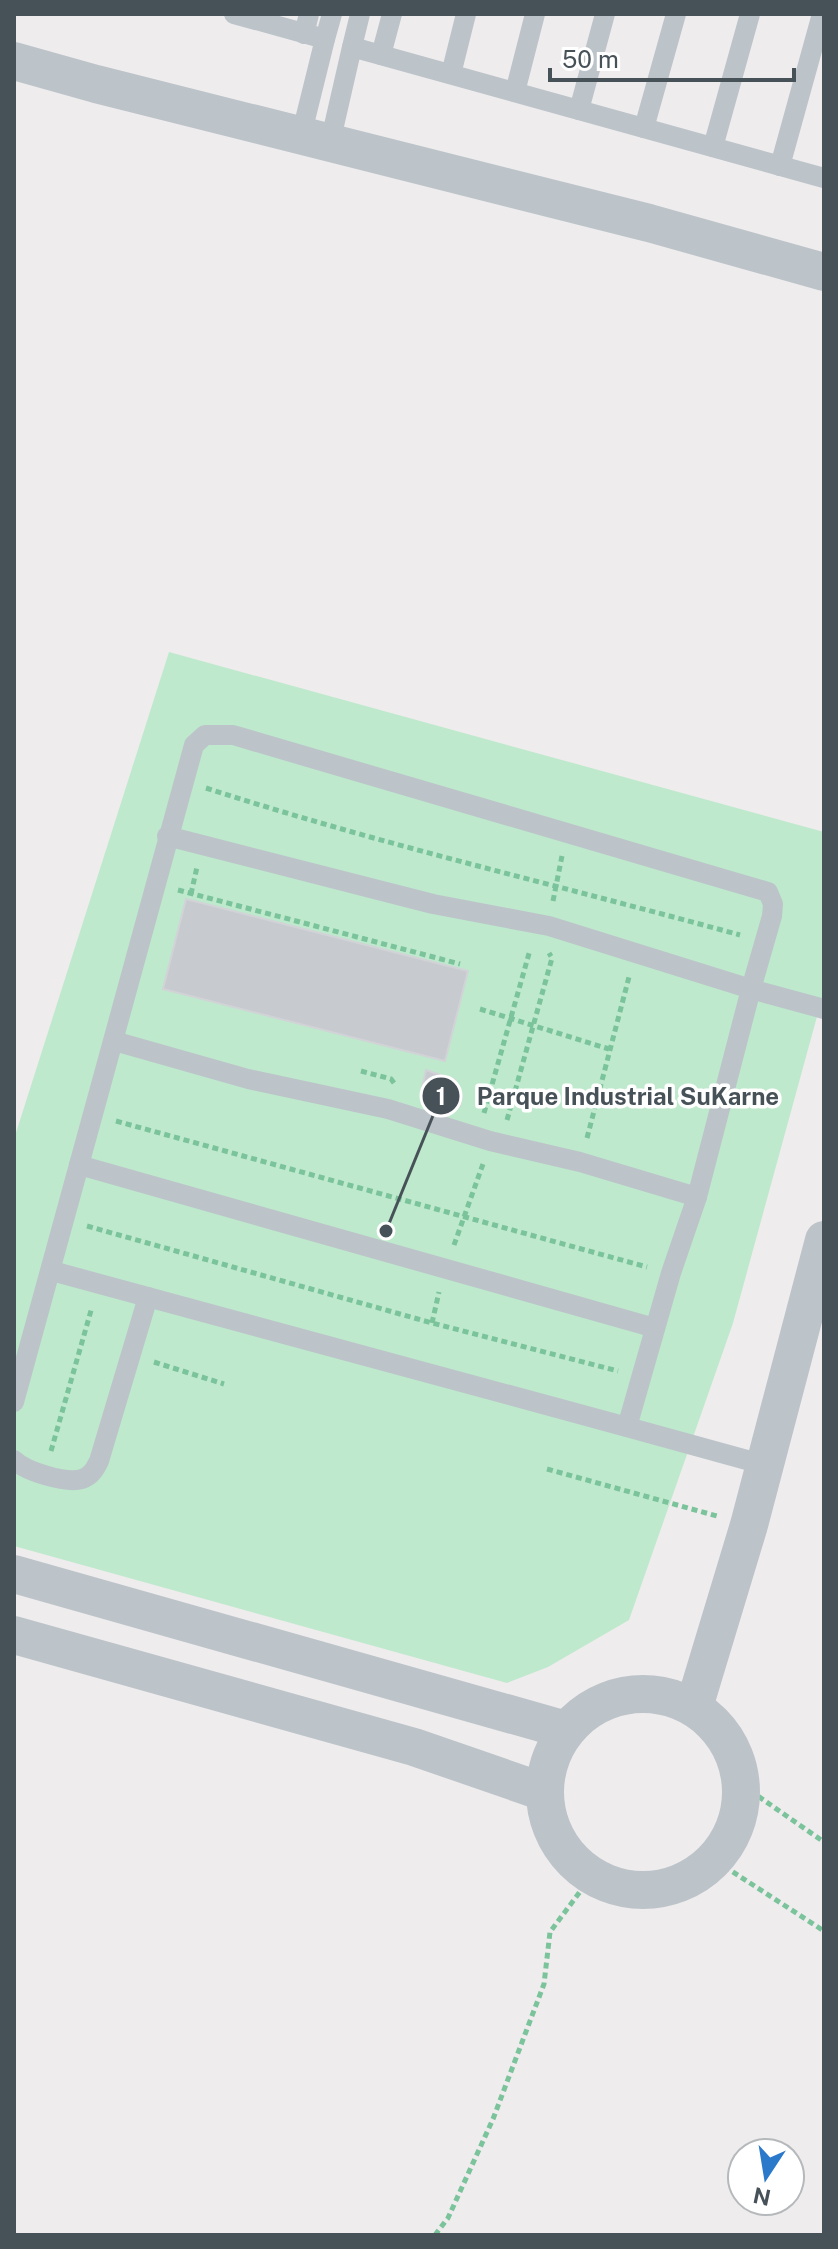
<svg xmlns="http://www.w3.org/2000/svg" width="838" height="2249" font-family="'Public Sans',sans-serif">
<rect width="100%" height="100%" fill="#efeced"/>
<polygon fill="#bee9cc" points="169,652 824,832 824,991 733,1323 629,1620 548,1667 507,1683 14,1546 14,1139"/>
<g fill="#c7cacf" stroke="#d1d3d7" stroke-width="2">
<polygon points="186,899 468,971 445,1061 163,989"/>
<polygon points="426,1070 455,1080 451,1093 462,1096 460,1106 421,1092"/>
</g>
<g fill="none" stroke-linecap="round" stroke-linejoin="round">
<g stroke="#7ac39b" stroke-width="5" stroke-dasharray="6 4" stroke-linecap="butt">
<path d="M206 788C382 845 562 886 740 935"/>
<polyline points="178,890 460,964"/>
<polyline points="191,894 197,867"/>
<polyline points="553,901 562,856"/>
<polyline points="480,1009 609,1049"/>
<polyline points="361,1071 391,1079 394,1083"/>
<polyline points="484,1113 530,950"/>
<polyline points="507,1120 552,958 549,953"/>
<polyline points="116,1121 647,1267"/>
<polyline points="587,1138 629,977"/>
<polyline points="87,1226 432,1323 618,1371"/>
<polyline points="454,1245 483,1164"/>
<polyline points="432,1323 439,1292"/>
<polyline points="154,1362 224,1384"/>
<polyline points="51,1451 92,1307"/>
<polyline points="547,1469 717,1516"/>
<polyline points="742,1785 824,1842"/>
<polyline points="716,1861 824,1931"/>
<polyline points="435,2235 448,2218 493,2119 544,1984 550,1932 591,1877"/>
</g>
<g stroke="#bcc4ca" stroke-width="20">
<polyline points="234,14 325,39 301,136"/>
<polyline points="304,34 309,14"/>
<polyline points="325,39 332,14"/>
<polyline points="352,47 360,14"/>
<polyline points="381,55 392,14"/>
<polyline points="451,74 466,14"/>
<polyline points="515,92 535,14"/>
<polyline points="579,110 605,14"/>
<polyline points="644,128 676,14"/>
<polyline points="330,143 352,47 824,178"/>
<polyline points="713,147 750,14"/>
<polyline points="780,166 822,14"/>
<polyline points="167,836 433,904 549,926 751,989 697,1197 671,1273 627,1427 765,1465"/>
<polyline points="114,1041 248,1079 388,1109 490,1141 580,1162 697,1197"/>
<polyline points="79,1165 194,745 205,735 233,735 768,892 773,904 772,916 751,989 824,1009"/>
<polyline points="52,1271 627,1427"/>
<polyline points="14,1402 79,1165 655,1328"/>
<path d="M14 1460C25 1471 66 1484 82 1479 91 1476 95 1469 99 1461L148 1297"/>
</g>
<g stroke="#bcc4ca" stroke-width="38">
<polyline points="14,61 96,84 649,223 824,272"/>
<polyline points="14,1574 566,1730"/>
<polyline points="14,1635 414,1747 544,1792"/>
<circle cx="643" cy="1792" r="98"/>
<polyline points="694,1707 749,1525 824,1240"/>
</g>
</g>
<path fill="none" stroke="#475158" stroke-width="3" d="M386 1231L441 1096"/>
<g fill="#475158" stroke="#fff" stroke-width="3">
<circle cx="386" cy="1231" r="8"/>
<circle cx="441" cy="1096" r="20"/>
</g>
<g font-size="24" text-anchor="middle" font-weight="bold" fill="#fff">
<text x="441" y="1105">1</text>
</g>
<g font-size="24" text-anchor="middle" font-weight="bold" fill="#475158" stroke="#fff" stroke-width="7" stroke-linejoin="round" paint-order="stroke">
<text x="628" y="1105">Parque Industrial SuKarne</text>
</g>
<rect width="838" height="2249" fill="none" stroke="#475158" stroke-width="32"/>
<g transform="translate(766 2177) rotate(192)"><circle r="38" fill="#ffffff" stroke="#b5b9bc" stroke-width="2"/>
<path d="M0-6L14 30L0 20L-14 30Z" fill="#2a79cb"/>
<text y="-12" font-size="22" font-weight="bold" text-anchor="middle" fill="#475158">N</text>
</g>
<path d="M550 68v12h244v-12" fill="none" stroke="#475158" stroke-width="4"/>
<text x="562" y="68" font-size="24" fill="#475158" stroke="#ffffff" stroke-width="6" paint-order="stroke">50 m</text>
</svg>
